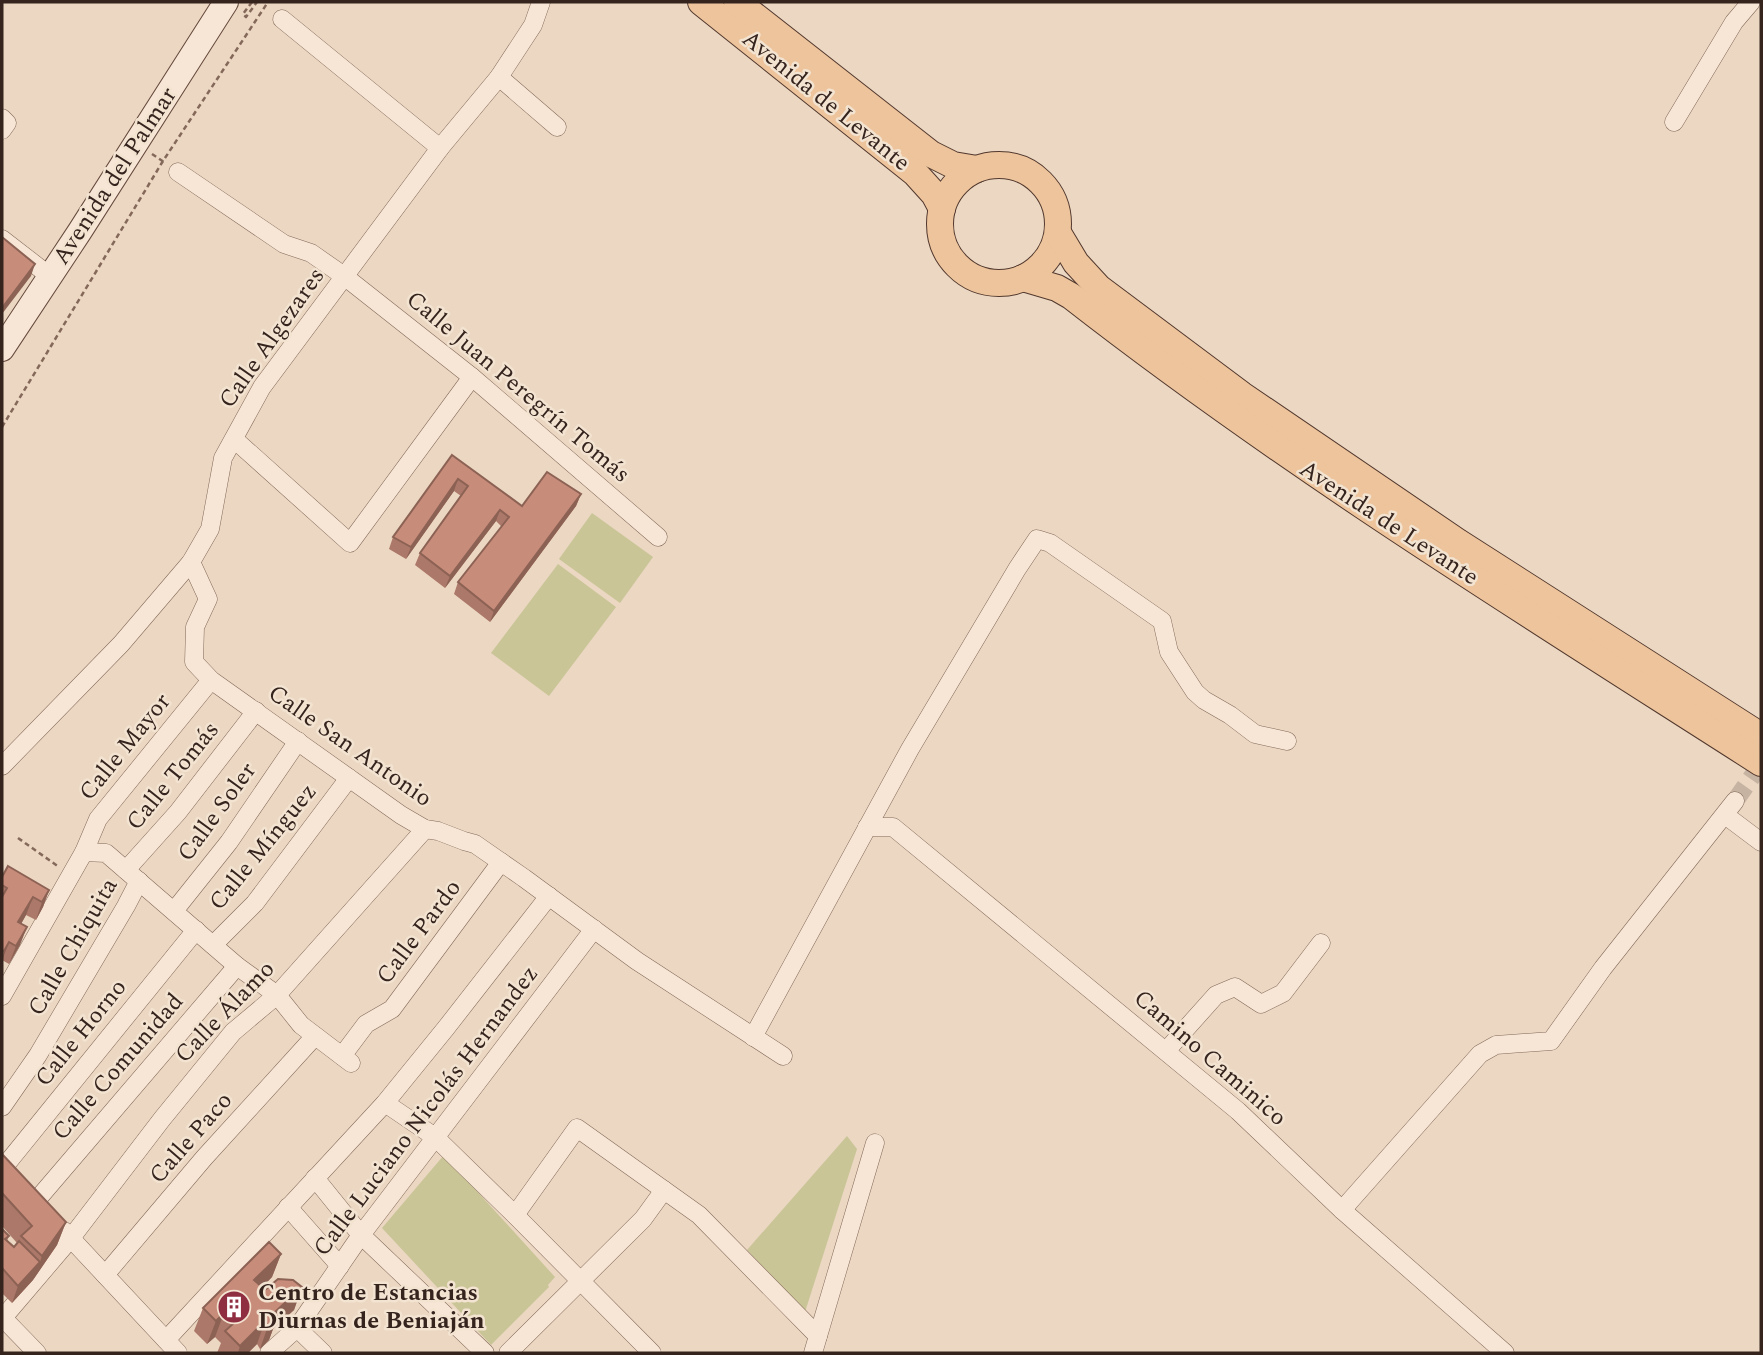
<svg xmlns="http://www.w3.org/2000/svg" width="1763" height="1355" font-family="Spectral,serif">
<rect width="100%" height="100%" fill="#ebd7c2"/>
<g fill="#c9c597">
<polygon points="592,513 653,557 620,603 559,559"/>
<polygon points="558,564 616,607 549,696 491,653"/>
<polygon points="847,1136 857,1149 805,1312 747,1250"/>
<polygon points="444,1155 555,1277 548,1285 549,1287 491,1345 382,1228"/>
</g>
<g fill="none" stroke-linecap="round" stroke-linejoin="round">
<polyline stroke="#c7b3a1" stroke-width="18" stroke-dasharray="18 9" stroke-linecap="butt" points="1735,801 1761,764"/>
<defs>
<g id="street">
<polyline points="282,19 440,148"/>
<polyline points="499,77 557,127"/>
<polyline points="2,118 7,123 2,130"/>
<polyline points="1674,122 1734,22 1751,2"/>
<polyline points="178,172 284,244 311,253 344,276 472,377 658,537"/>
<polyline points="2,239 51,277"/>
<polyline points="234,439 350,543 472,377"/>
<polyline points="191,562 208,599 195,627 194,662 211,680 401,815 425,829 438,831 464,841 475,844 524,878 637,961 783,1056"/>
<polyline points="2,766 121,644 191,562 210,529 223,458 262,387 440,148 499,77 533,25 541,2"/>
<polyline points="1725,815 1761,842"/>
<polyline points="867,827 893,827 1238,1111 1342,1210 1505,1353"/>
<polyline points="84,852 106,853 237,966 277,995 301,1025 351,1063"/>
<polyline points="126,870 178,812 256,711"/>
<polyline points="174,911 229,842 298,741"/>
<polyline points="213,945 255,903 349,778"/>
<polyline points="2,996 84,852 98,819 211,680"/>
<polyline points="753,1037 910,749 1017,569 1037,539 1050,543 1162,621 1169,652 1195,692 1204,700 1230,715 1255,734 1287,741"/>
<polyline points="1166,1051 1216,995 1235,987 1261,1004 1283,993 1321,943"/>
<polyline points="342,1056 366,1024 392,1009 501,862"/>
<polyline points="385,1103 435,1137 515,1215 652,1353"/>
<polyline points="2,1107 38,1055 126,906 139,881"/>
<polyline points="4,1167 196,930"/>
<polyline points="315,1178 361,1235 485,1353"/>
<polyline points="36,1201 237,966"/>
<polyline points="288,1207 340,1266"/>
<polyline points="1342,1210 1480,1054 1496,1045 1551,1041 1603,968 1735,801"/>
<polyline points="515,1215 577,1128 699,1215 818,1336"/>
<polyline points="64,1231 178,1353"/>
<polyline points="105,1275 204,1158 315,1036"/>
<polyline points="3,1318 37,1353"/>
<polyline points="2,1319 71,1238 162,1119 233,1032 277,995 425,829"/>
<polyline points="297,1328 323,1353"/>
<polyline points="166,1340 385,1103 446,1028 549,896"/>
<polyline points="269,1353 297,1328 361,1235 594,929"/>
<polyline points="508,1353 643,1219 664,1190"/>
<polyline points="813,1353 875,1143"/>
</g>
<polyline id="secondary" points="2,349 80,231 226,2"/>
<g id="primary">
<polyline points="701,2 915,173 934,194 942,209"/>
<polyline points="737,2 931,154 953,165 977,169"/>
<circle cx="999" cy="224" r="59"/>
<polyline points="1058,233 1076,263 1099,288 1242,395 1458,542 1761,736"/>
<path d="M1023 278 1057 288 1071 296C1290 467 1527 613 1761 763"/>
</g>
</defs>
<use href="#street" stroke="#84695a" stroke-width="19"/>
<use href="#secondary" stroke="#664a3d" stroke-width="26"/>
<use href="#primary" stroke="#52382e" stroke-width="28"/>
<g stroke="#84695a" stroke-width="2.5" stroke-dasharray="5 3.5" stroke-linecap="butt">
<polyline points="252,2 243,14 246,17 257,2"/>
<polyline points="152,154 164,162"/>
<polyline points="2,427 163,161 268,2"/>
<polyline points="18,838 59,867"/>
</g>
<use href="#street" stroke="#f7e6d5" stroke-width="18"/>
<use href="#secondary" stroke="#f7e6d5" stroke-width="24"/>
<use href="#primary" stroke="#edc49b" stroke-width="26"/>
</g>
<g fill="#ac7869">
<polygon points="452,455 522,506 581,494 576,506 490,622 454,594 458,582 502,527 496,521 445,588 415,565 420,553 461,496 454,491 406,559 389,549 393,537"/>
<polygon points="2,877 49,890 43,907 36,920 26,915 21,924 20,945 9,964 2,960 2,961"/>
<polygon points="2,1154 66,1222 57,1245 33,1280 12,1303 2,1293 2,1229 9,1236 7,1241 14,1247 17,1243 2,1226"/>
<polygon points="281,1254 272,1277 262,1287 265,1290 302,1287 294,1310 273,1329 269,1340 260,1349 257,1344 248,1353 217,1353 221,1343 215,1337 207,1344 194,1331 203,1308"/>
</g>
<g fill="#8c6255">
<polygon points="35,264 31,276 2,314 2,308"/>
<polygon points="458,479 454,491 406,559 411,547"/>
<polygon points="581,494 576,506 490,622 494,611"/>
<polygon points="500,510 496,521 445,588 450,576"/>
<polygon points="49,890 43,907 36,920 42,902"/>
<polygon points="33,897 26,915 12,940 18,922"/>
<polygon points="27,927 20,945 9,964 16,946"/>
<polygon points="9,942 2,961 4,951"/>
<polygon points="66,1222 57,1245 33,1280 12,1303 18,1286 40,1262 42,1256"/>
<polygon points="281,1254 272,1277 246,1304 254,1280"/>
<polygon points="302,1287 294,1310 273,1329 269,1340 260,1349 268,1326 275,1312"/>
<polygon points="224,1313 215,1337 207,1344 216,1321"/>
<polygon points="265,1321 257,1344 248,1353 238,1353 240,1346"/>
</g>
<g fill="#c88c7a" stroke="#8c6255" stroke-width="2">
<polygon points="2,237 35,264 2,308"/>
<polygon points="452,455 522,506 547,472 581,494 494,611 458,582 509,517 500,510 450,576 420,553 468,486 458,479 411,547 393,537"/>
<polygon points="8,866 49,890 42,902 33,897 18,922 27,927 16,946 9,942 4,951 2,950 2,897 7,888 2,885 2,877"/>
<polygon points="2,1154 66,1222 42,1256 21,1236 32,1226 2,1193"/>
<polygon points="2,1229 9,1236 5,1239 14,1247 19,1241 40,1262 18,1286 2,1268"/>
<polygon points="269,1242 281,1254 254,1280 265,1290 278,1279 293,1280 302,1287 275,1312 277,1317 268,1326 265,1321 240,1346 225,1331 234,1323 224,1313 216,1321 203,1308"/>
</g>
<defs>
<symbol id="building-disc" viewBox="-11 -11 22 22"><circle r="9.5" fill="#902e41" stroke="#f3e3d1"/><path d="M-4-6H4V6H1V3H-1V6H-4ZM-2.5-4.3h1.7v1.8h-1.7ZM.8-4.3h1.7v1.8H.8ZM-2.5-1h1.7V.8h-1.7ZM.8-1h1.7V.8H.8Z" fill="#fff"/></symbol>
</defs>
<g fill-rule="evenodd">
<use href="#building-disc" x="215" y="1288" width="38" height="38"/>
</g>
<g text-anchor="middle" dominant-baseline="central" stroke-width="5" stroke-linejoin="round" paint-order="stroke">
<g font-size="24" fill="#35241e" stroke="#f3e3d1">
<text transform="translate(826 101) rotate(39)">Avenida de Levante</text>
<text transform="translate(115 176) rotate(-57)">Avenida del Palmar</text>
<text transform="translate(272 338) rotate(-55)">Calle Algezares</text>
<text transform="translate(518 387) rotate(40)">Calle Juan Peregrín Tomás</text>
<text transform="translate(1389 523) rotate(33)">Avenida de Levante</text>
<text transform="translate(350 746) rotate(35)">Calle San Antonio</text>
<text transform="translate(125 747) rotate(-51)">Calle Mayor</text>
<text transform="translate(173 776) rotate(-51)">Calle Tomás</text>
<text transform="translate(217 812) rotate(-54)">Calle Soler</text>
<text transform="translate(263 847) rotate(-51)">Calle Mínguez</text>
<text transform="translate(419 932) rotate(-53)">Calle Pardo</text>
<text transform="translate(73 947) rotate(-60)">Calle Chiquita</text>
<text transform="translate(225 1012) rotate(-46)">Calle Álamo</text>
<text transform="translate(81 1033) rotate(-51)">Calle Horno</text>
<text transform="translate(1210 1058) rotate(41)">Camino Caminico</text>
<text transform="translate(118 1067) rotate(-49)">Calle Comunidad</text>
<text transform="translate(426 1111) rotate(-53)">Calle Luciano Nicolás Hernandez</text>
<text transform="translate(191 1138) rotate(-49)">Calle Paco</text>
</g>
<g font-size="24" font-weight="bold" fill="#35241e" stroke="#f3e3d1" text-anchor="start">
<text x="258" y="1293">Centro de Estancias<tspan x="258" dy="28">Diurnas de Beniaján</tspan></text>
</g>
</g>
<rect width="1763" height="1355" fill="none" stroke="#35241e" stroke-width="7"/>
</svg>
